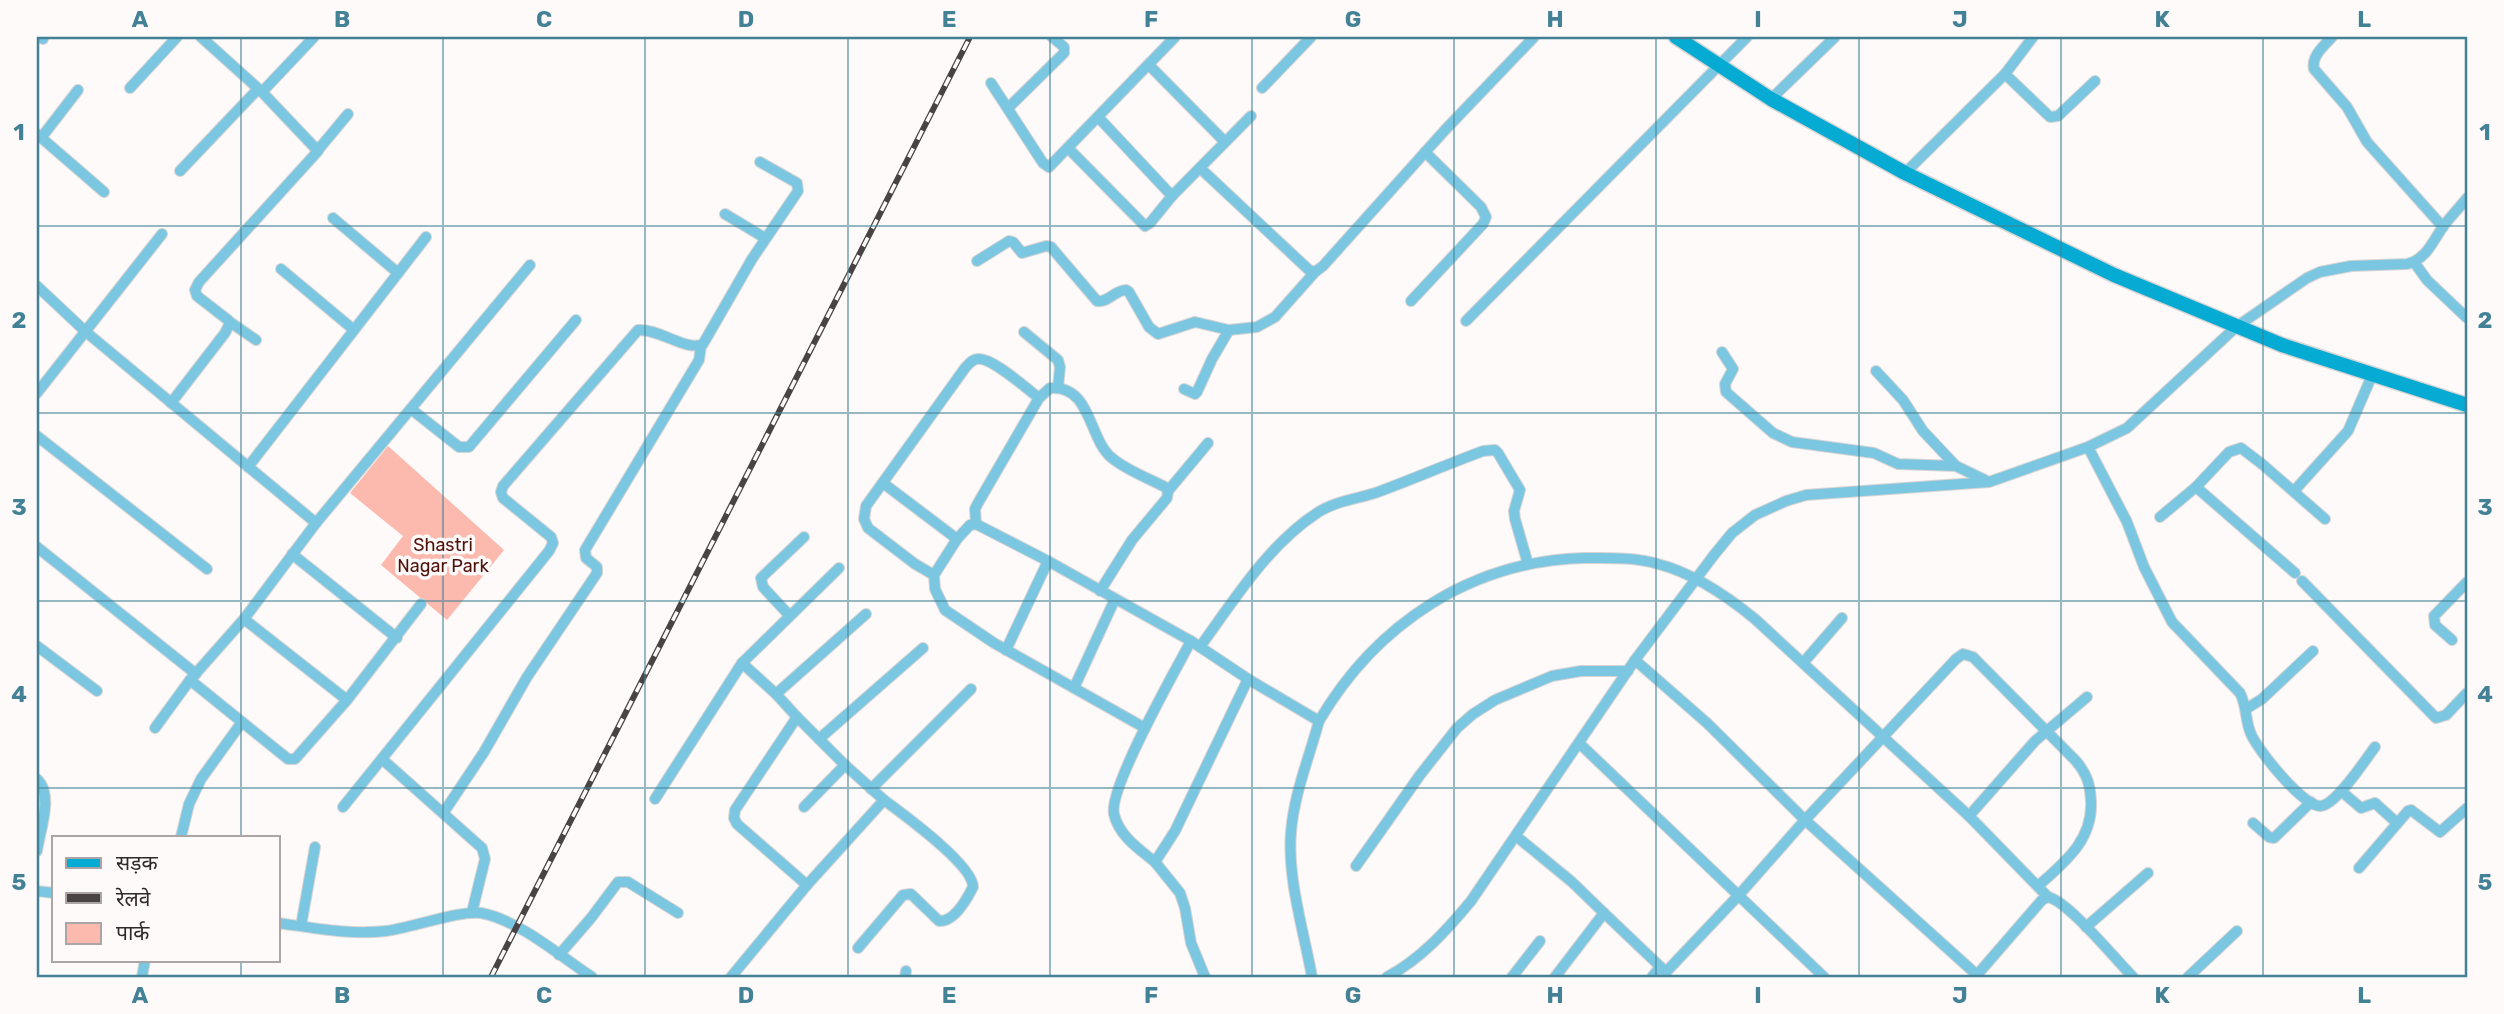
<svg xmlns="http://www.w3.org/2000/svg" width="2504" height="1014" font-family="Rubik,'Noto Sans Devanagari',sans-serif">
<rect width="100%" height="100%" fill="#fdfaf9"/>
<polygon fill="#fcb9ad" points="388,446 504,550 447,620 381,565 403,536 350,493"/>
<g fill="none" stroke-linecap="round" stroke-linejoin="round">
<defs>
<g id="street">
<polyline points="41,37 43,39"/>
<path d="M2332 37C2324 46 2311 56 2314 69L2347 107 2367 142 2443 227"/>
<polyline points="1149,65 1225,142"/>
<polyline points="2005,74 2050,117 2058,116 2095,81"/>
<polyline points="991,83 1043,163 1049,167 1175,37"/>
<polyline points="130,88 177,37"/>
<polyline points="1262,88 1311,37"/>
<polyline points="262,92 314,37"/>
<polyline points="1771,99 1835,37"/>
<polyline points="1008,108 1064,53 1064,47 1052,37"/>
<polyline points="1099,118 1172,196"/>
<polyline points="37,134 104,192"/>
<polyline points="41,138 78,90"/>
<polyline points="1069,149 1145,226 1150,223 1172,196 1251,116"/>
<polyline points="318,150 348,114"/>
<polyline points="1200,168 1309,270 1315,272 1323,266 1445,130 1534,37"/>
<polyline points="180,171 258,89"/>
<polyline points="1905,173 2005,74 2033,37"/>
<polyline points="725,214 765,238"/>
<polyline points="333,218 398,273"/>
<path d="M977 261 1009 241 1013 242 1022 253 1046 246 1051 247 1097 301C1108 303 1115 290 1126 290L1129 292 1149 327 1158 334 1195 322 1229 330 1257 327 1275 317 1315 272"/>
<polyline points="2414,262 2427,280 2467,318"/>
<polyline points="281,269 354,330"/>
<polyline points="37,286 86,332 316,523"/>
<polyline points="1411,301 1483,224 1486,217 1481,207 1425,152"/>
<polyline points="1466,321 1747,37"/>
<polyline points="230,322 256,340"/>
<polyline points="1024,332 1058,360 1060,367 1058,388"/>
<polyline points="1722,352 1733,369 1725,384 1726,392 1773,433 1792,442 1874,453 1898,464 1956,466"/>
<polyline points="1876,371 1903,400 1923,431 1956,466 1985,480"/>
<polyline points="1184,389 1195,394 1197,392 1212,359 1229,330"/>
<polyline points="37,393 162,234"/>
<polyline points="171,403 225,333 230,323 228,320 197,296 195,290 199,282 318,151 262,92 201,37"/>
<polyline points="411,409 459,447 469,447 576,320"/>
<polyline points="37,436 207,569"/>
<path d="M2088 447 2127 522 2144 567 2172 622 2240 693C2247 706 2245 721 2251 734 2257 749 2304 808 2321 806 2337 804 2365 760 2375 747"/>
<polyline points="248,467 426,237"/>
<polyline points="883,483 957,539"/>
<polyline points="2196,487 2295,573"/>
<polyline points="1168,491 1208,443"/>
<polyline points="2294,491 2348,431 2373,373"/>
<polyline points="2160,517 2196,487 2229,452 2241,448 2262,464 2325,519"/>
<path d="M976 524 975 509 978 503 1039 398 1050 388C1092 385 1088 439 1112 458 1126 470 1148 478 1165 487L1168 491 1167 498 1132 540 1100 591"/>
<polyline points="37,547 196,674"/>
<polyline points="292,554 397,638"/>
<path d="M934 575 915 564 868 528 864 519 866 506 965 368C969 364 972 359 978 359 992 357 1027 389 1039 398"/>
<polyline points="2302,581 2436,718 2446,715 2467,693"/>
<polyline points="789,615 763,587 761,578 804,537"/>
<polyline points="244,619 347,700"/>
<polyline points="2452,640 2435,625 2434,616 2467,582"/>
<path d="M1191 641C1176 669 1108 789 1114 814 1119 836 1139 849 1155 862L1175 831 1248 679"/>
<polyline points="37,646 97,691"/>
<path d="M1200 647C1234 600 1268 545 1317 513 1335 501 1357 499 1378 492 1413 479 1448 464 1483 451L1495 450 1498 453 1520 490 1514 511 1515 519 1528 564"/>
<polyline points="1006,650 1048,561"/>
<path d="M1635 660 1707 723 1805 820 1956 659 1963 654 1973 657 2076 761C2087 774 2090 784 2091 801 2093 840 2065 862 2038 886"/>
<polyline points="742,663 839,568"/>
<polyline points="1803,663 1842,618"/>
<polyline points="190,680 288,759 295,759 347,700 421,604"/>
<polyline points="1074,688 1115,599"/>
<polyline points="776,694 866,614"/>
<polyline points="2246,709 2262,699 2313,651"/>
<path d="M1319 721C1376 624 1471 561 1584 558 1608 558 1635 557 1658 564 1693 573 1727 596 1755 619L1969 816 2048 897"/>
<polyline points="155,728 190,680 244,619 316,523 530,265"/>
<path d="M1145 728 994 643 945 610 935 589 934 575 957 539 970 525 976 524 1048 561 1191 641 1248 679 1319 721C1309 758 1294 794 1291 832 1287 878 1304 932 1312 977"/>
<polyline points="819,739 923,648"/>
<polyline points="1579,743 1824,977"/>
<polyline points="382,759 482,848 485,859 472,912"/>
<path d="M37 779C54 795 40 830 37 851"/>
<polyline points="871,789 971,689"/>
<polyline points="2341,791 2361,808 2375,803 2397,823"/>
<polyline points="655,799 742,663 776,694 797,717"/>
<path d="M343 807 549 551 553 543 551 537 503 498 501 492 503 486 638 330C658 328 687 352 703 344L752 259 798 191 797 183 760 162"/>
<polyline points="804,807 845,765"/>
<polyline points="444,812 484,752 527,677 597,573 597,567 586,558 585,550 699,360 701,346"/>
<polyline points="1969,816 2035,741 2087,697"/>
<polyline points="2253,823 2269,837 2274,838 2311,802"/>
<polyline points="1516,836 1572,882 1604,913 1555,977"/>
<polyline points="181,837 189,804 201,779 242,722"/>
<polyline points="1155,862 1180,893 1185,908 1191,943 1205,977"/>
<polyline points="1356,866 1420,775 1457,728 1473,714 1495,700 1552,676 1581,671 1628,671"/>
<polyline points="2359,868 2408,811 2411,810 2440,832 2467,808"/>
<polyline points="807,885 737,824 734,818 735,810 797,717 845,765 884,800"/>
<polyline points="37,891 54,893"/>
<path d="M1604 913 1666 972 1738 896 1805 820 1977 975 2042 900 2048 897C2068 901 2116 960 2133 977"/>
<path d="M278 923C314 928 350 935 386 931 410 928 461 910 481 913 519 920 560 956 592 977"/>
<polyline points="301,926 315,847"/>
<polyline points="2086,927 2148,873"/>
<polyline points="559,955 591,918 618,882 628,882 678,913"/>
<polyline points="142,977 145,960"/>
<path d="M731 977 807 885 884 800C903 814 973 865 973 887 967 899 954 922 939 921L911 894 903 895 858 948"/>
<polyline points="905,977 906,971"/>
<path d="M1387 977C1421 959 1447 930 1471 901L1635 660 1714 555 1732 533 1755 515 1786 501 1806 495 1989 482 2088 447 2127 428 2236 327 2307 278 2320 272 2351 266 2407 264C2427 260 2434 238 2445 224 2452 215 2460 207 2467 198"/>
<polyline points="1512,977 1540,941"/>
<polyline points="1652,977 1660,967"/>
<polyline points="2188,977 2237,931"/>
</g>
<polyline id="secondary" points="1676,37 1771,99 1905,173 2114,275 2282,345 2467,405"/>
</defs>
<use href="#street" stroke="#d8d4d3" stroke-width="12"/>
<use href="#secondary" stroke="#d8d4d3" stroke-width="17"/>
<use href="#street" stroke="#7bc7e1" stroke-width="10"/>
<use href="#secondary" stroke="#05abd3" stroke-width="14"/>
<defs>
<polyline id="rail" points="491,977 970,37"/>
</defs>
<use href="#rail" stroke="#494443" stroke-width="6"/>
<use href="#rail" stroke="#fdfaf9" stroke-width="3.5" stroke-dasharray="10" stroke-linecap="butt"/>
</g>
<path fill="none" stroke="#428196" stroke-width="2" stroke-opacity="0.55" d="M241 37V837M443 37V977M645 37V977M848 37V977M1050 37V977M1252 37V977M1454 37V977M1656 37V977M1859 37V977M2061 37V977M2263 37V977M37 226H2467M37 413H2467M37 601H2467M37 788H2467M241 960V977"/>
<g text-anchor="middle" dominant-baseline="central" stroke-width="7" stroke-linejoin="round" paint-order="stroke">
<g font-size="18" fill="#4f1009" stroke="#fdfaf9">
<text x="443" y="545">Shastri<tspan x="443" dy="21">Nagar Park</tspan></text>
</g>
</g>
<rect width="2504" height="1014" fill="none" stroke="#fdfaf9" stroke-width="77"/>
<rect x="52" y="836" width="228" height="126" fill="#fdfaf9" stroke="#aba6a5" stroke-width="2"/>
<rect x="66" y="858" width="35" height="10" fill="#05abd3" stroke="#aba6a5" stroke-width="2"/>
<text x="116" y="870" font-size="21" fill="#2f2928">सड़क</text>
<rect x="66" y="893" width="35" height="10" fill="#494443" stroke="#aba6a5" stroke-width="2"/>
<text x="116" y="906" font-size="21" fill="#2f2928">रेलवे</text>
<rect x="66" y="923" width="35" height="21" fill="#fcb9ad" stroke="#aba6a5" stroke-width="2"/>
<text x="116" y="940" font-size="21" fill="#2f2928">पार्क</text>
<rect x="38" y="38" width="2428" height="938" fill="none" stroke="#428196" stroke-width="2.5"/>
<g font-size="23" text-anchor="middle" font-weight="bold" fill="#428196">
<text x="140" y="27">A</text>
<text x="342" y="27">B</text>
<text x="544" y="27">C</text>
<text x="746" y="27">D</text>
<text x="949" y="27">E</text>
<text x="1151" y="27">F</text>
<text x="1353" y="27">G</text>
<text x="1555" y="27">H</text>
<text x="1758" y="27">I</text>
<text x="1960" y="27">J</text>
<text x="2162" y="27">K</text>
<text x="2364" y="27">L</text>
<text x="19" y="140">1</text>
<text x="2485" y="140">1</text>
<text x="19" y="328">2</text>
<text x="2485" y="328">2</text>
<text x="19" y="515">3</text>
<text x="2485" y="515">3</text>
<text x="19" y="702">4</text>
<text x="2485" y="702">4</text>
<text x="19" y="890">5</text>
<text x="2485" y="890">5</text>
<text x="140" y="1003">A</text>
<text x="342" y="1003">B</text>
<text x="544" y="1003">C</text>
<text x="746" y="1003">D</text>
<text x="949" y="1003">E</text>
<text x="1151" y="1003">F</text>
<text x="1353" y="1003">G</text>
<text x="1555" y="1003">H</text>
<text x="1758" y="1003">I</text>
<text x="1960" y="1003">J</text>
<text x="2162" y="1003">K</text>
<text x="2364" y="1003">L</text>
</g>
</svg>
